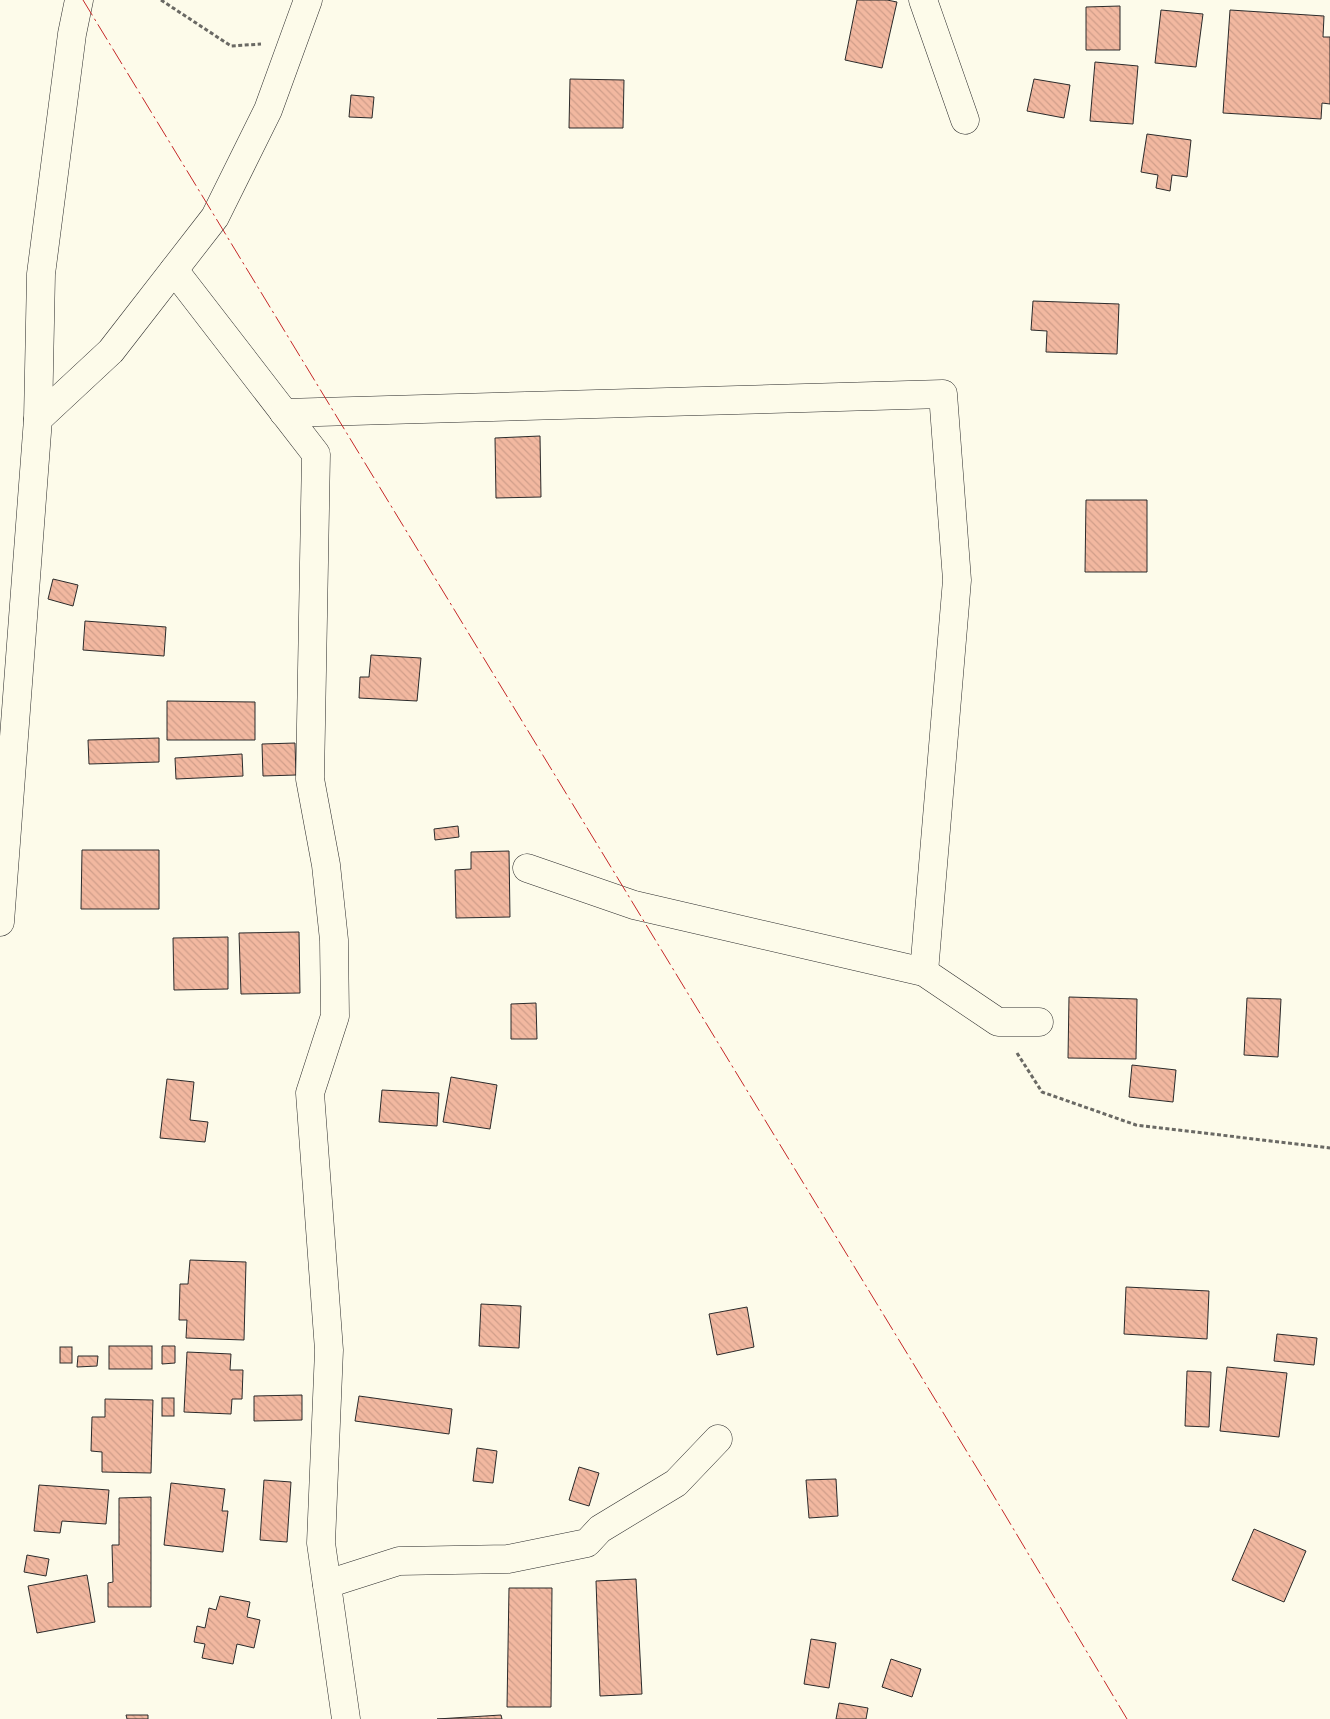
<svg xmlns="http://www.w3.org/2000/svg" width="1330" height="1719" font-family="'PT Serif',serif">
<defs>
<pattern id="building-back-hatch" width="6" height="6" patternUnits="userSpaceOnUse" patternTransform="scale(1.25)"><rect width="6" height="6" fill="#f2b8a0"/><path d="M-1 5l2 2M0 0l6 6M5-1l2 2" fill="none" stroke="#d09e8a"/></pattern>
</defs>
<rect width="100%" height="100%" fill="#fdfbea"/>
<g fill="url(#building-back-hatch)" stroke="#2b2b2b">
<polygon points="857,0 887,0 897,2 882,68 845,60"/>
<polygon points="1120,6 1120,50 1086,50 1086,7"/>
<polygon points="1161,10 1203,14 1196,67 1155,63"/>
<polygon points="1230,10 1324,16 1323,37 1330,37 1330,104 1322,103 1321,119 1223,113"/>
<polygon points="1095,62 1138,66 1133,124 1090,121"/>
<polygon points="570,79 624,80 623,128 569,128"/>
<polygon points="1034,79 1070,85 1064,118 1027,111"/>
<polygon points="351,95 374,97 372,118 349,117"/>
<polygon points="1147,134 1191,140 1187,177 1172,175 1170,191 1156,188 1158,175 1141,172"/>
<polygon points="1033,301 1119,304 1117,354 1046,352 1047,331 1031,330"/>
<polygon points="540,436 541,497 496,498 495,438"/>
<polygon points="1086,500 1147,500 1147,572 1085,572"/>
<polygon points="53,579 78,585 73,606 48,599"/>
<polygon points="85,621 166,627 164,656 83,650"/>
<polygon points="371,655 421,658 417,701 359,698 360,677 369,677"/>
<polygon points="167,701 255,702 255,740 167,740"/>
<polygon points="159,738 159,762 89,764 88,740"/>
<polygon points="295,743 296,775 263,776 262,744"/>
<polygon points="242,754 243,776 176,779 175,758"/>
<polygon points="458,826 459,837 435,840 434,829"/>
<polygon points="82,850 159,850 159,909 81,909"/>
<polygon points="509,851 510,917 456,918 455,870 471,869 471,852"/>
<polygon points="299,932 300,993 241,994 239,933"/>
<polygon points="228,937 228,989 174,990 173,938"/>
<polygon points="1069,997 1137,999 1136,1059 1068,1058"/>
<polygon points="1247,998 1281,999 1278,1057 1244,1055"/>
<polygon points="536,1003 537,1039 511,1039 511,1004"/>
<polygon points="1132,1065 1176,1070 1173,1102 1129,1097"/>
<polygon points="451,1077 497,1085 490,1129 443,1122"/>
<polygon points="167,1079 194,1082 190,1120 208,1122 205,1142 160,1138"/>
<polygon points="382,1090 439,1093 437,1126 379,1122"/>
<polygon points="190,1260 246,1262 244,1340 186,1338 187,1320 179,1320 180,1284 188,1284"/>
<polygon points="1126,1287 1209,1291 1207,1339 1124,1334"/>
<polygon points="481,1304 521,1306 519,1348 479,1346"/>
<polygon points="747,1307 754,1347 717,1355 709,1314"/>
<polygon points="1277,1334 1317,1338 1314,1365 1274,1361"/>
<rect x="109" y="1346" width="43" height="23"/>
<polygon points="162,1346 175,1346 175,1363 162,1364"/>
<rect x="60" y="1347" width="12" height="16"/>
<polygon points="187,1352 231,1354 230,1370 243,1370 242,1399 232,1399 231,1414 184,1412"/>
<polygon points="78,1356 98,1356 97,1366 77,1367"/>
<polygon points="1227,1367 1287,1373 1279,1437 1220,1431"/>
<polygon points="1187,1371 1211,1372 1209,1427 1185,1426"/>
<polygon points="302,1395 302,1420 254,1421 254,1396"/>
<polygon points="359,1396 452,1409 449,1434 355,1421"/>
<rect x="162" y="1398" width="12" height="18"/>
<polygon points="105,1399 153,1400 151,1473 102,1472 102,1452 91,1451 92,1417 105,1417"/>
<polygon points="477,1448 497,1451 493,1483 473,1481"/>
<polygon points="579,1467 599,1473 589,1506 569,1500"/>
<polygon points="836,1479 838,1516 809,1518 806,1480"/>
<polygon points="264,1480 291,1482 287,1542 260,1540"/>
<polygon points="171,1483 225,1489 222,1511 228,1511 223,1552 164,1545"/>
<polygon points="39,1485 109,1490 106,1524 62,1521 60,1533 34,1531"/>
<polygon points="151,1497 151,1607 108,1607 108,1583 113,1582 112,1545 119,1545 119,1498"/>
<polygon points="1254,1529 1306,1551 1284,1602 1232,1580"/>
<polygon points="27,1555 49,1559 46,1576 24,1572"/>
<polygon points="87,1575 95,1622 37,1633 28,1586"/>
<polygon points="636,1579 642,1694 600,1696 596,1581"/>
<polygon points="509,1588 552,1588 551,1707 507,1707"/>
<polygon points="220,1596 250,1602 247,1617 260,1620 254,1648 237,1644 233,1664 202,1658 205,1644 194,1642 197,1626 205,1628 209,1608 216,1610"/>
<polygon points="811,1639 836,1643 829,1688 804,1684"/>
<polygon points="891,1659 921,1669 912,1697 882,1687"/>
<polygon points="839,1703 868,1708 866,1719 836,1719"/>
<polygon points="126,1715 148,1715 148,1719 127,1719"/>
<polygon points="501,1715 502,1719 437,1719"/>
</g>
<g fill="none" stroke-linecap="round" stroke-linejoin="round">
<defs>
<g id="minor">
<polyline points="923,0 965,120"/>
<polyline points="174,270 316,454 310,779 326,865 334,940 335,1016 310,1093 329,1350 321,1543 346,1719"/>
<polyline points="284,413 943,394 957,580 924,972"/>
<polyline points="38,419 41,274 72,34 79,0"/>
<polyline points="527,868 634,905 924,972 998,1022 1039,1022"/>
<polyline points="0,922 38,419 111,351 215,217 268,110 308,0"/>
<polyline points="327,1584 399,1561 508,1559 587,1543 600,1529 676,1483 718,1439"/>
</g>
</defs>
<use href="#minor" stroke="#2b2b2b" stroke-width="29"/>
<g stroke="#6a6964" stroke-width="3" stroke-dasharray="4 2.5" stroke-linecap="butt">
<polyline points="161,0 231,46 261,44"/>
<polyline points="1017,1053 1042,1092 1136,1125 1330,1148"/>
</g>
<use href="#minor" stroke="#fdfbea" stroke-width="28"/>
<polyline stroke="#c62828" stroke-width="1" stroke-dasharray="18 4 2.5 4" stroke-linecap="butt" points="83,0 986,1483 1127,1719"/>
</g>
</svg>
